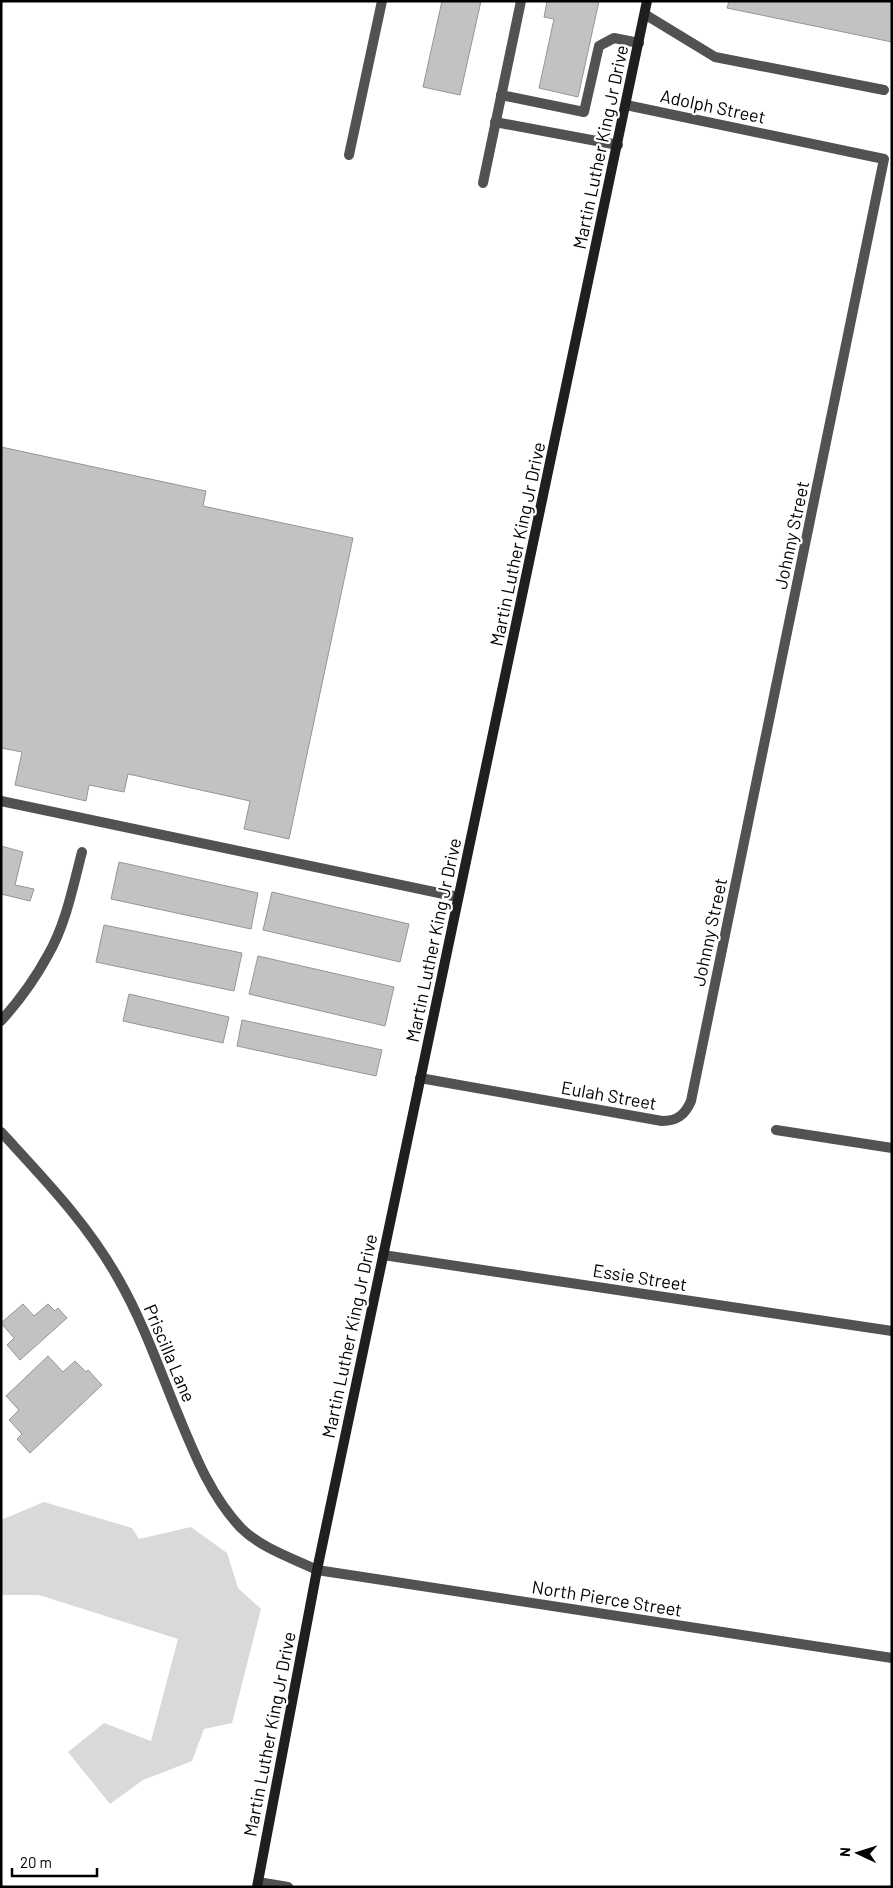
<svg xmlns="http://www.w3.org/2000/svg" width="893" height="1888" font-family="Barlow,sans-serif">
<rect width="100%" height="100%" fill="#fff"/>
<polygon fill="#d9d9d9" points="44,1502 132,1528 139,1539 191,1527 227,1553 238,1588 261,1609 232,1723 204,1729 192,1761 143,1780 110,1804 68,1752 104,1723 151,1741 178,1639 39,1595 1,1595 1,1520"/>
<g fill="#c2c2c2" stroke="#969696">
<polygon points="442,1 481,1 460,95 423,87"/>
<polygon points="547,1 599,1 578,97 539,88 554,19 544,17"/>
<polygon points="729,1 892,1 892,42 727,8"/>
<polygon points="1,447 206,491 203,506 353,538 289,839 244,829 250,801 128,774 124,792 89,785 86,801 15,785 22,752 1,748"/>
<polygon points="1,846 23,852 15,885 34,889 30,901 1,894"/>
<polygon points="119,862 258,893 251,929 111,899"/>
<polygon points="272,892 409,924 400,962 263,930"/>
<polygon points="104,925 242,953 234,991 96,962"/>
<polygon points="258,956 394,987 385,1026 249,994"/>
<polygon points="129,994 229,1017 223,1043 123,1021"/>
<polygon points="242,1020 382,1050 376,1076 237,1046"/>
<polygon points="23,1304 34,1316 48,1304 55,1311 58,1308 67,1318 20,1360 7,1345 14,1338 1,1323"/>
<polygon points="48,1356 63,1372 75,1361 86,1372 88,1370 102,1385 30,1453 17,1439 22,1434 9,1420 19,1410 6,1396"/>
</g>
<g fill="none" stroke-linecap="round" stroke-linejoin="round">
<g stroke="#525252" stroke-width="10">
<polyline points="646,15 715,57 884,90"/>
<polyline points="501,95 584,112 599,46 614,38 639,43"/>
<polyline points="495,122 618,145"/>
<polyline points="349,155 382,1"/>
<polyline points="483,183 521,1"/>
<polyline points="1,801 458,897"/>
</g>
<g stroke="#525252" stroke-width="10">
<path d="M1 1021C19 1001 35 979 48 955 66 924 73 886 82 852"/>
<path d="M420 1078 662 1121C677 1121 685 1115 691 1101L884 159 626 105"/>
<polyline points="776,1130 892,1148"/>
<path d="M1 1132C44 1179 88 1224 119 1280 143 1322 159 1368 177 1412 194 1453 210 1495 241 1528 261 1548 292 1558 317 1570L892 1658"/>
<polyline points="383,1255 892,1331"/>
<polyline points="258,1882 288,1887"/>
</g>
<polyline stroke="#1f1f1f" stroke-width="10" points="257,1887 317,1570 647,1"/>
</g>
<g text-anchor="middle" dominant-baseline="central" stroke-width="4.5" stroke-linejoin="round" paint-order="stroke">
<g font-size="18" fill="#000" stroke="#fff">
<text transform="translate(713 106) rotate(12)">Adolph Street</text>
<text transform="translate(600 147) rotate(-78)">Martin Luther King Jr Drive</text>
<text transform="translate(791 535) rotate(-78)">Johnny Street</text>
<text transform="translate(517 544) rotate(-78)">Martin Luther King Jr Drive</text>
<text transform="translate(709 932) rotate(-78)">Johnny Street</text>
<text transform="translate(433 940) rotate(-78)">Martin Luther King Jr Drive</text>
<text transform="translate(609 1095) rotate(10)">Eulah Street</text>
<text transform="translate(640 1277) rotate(9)">Essie Street</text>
<text transform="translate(349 1336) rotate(-78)">Martin Luther King Jr Drive</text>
<text transform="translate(170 1353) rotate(67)">Priscilla Lane</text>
<text transform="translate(607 1598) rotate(9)">North Pierce Street</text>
<text transform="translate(269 1734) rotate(-79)">Martin Luther King Jr Drive</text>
</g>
</g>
<rect width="893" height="1888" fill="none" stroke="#000000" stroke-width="5"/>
<g transform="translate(858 1853) rotate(274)" stroke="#ffffff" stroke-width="4" paint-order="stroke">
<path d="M0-4L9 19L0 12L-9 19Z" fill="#000000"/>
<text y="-8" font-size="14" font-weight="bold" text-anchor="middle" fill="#000000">N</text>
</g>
<path d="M12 1868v8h85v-8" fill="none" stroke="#000000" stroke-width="2.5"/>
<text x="20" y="1868" font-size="15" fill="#000000" stroke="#ffffff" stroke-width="4" paint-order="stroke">20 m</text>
</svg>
